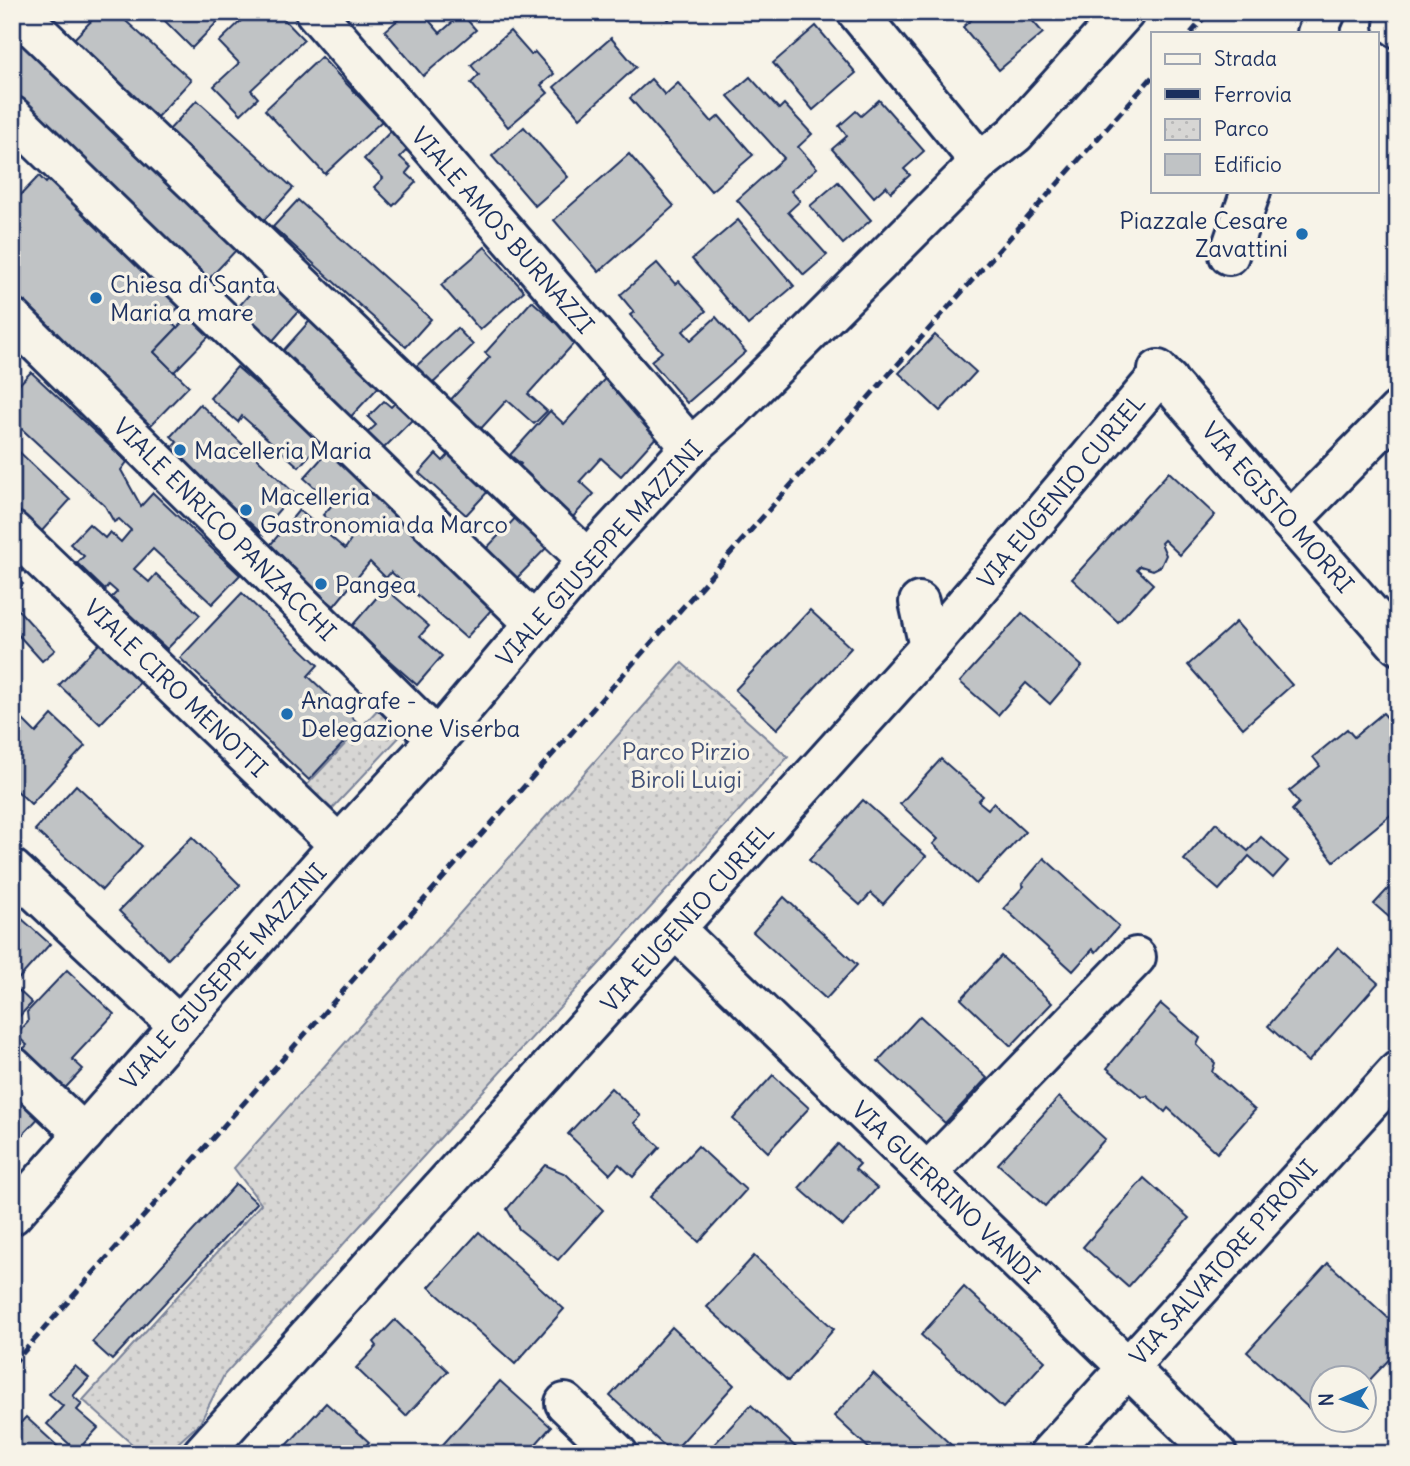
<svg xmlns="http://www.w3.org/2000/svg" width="1410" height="1466" font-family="Delius,sans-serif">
<defs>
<pattern id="park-dots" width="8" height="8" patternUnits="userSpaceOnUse" patternTransform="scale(1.75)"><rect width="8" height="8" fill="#d7d6d4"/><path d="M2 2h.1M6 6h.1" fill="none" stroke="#b8b8b8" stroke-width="1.8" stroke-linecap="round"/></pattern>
</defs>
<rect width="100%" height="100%" fill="#f7f3e8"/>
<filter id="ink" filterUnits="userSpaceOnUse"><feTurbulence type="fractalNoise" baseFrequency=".0143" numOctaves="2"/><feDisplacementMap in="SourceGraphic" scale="14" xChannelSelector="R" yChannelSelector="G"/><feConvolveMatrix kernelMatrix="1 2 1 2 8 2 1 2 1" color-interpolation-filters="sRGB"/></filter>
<g filter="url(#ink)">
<g fill="url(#park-dots)" stroke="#798299" stroke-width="2">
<polygon points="682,663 788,757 224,1375 200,1423 166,1454 143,1454 83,1400 261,1204 234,1168"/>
<polygon points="381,706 406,730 329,812 304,788"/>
</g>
<g fill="#c0c3c5" stroke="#1b2f5e" stroke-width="2">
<polygon points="88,12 116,12 191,80 157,117 72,41 94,18"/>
<polygon points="170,12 227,12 192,48 163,19"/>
<polygon points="250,12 277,12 304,40 251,90 258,98 241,114 214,86 239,63 219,42"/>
<polygon points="407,12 434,12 427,18 440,33 462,14 476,30 423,76 385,31"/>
<polygon points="661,12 677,12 668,20"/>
<polygon points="980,12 1025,12 1043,33 999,70 963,27"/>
<polygon points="12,22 19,28 12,36 239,247 206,282 12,99"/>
<polygon points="816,26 856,73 813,110 773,63"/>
<polygon points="510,31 531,55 535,52 554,74 541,85 548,93 508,127 471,83 479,75 471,65"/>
<polygon points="611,38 636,67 580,118 554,87"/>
<polygon points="321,57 382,121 325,174 265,110"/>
<polygon points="750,77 779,109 784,104 812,134 798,147 817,168 791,191 800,201 788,212 827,255 804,275 737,200 784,158 728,96"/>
<polygon points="651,79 665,95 678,83 712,122 719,116 753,155 711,191 630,98"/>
<polygon points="197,100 293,188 264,220 168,131"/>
<polygon points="879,100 924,151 904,169 910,175 891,192 886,186 874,197 832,149 847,136 839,126 856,111 861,116"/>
<polygon points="524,127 568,177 535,206 492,156"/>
<polygon points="392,130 410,147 400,157 411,167 406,173 416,182 393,206 374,187 383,178 364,159"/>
<polygon points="629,154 674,206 599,272 554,220"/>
<polygon points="39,176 46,183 50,178 181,305 167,319 177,328 154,352 189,386 150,426 12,291 12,204"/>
<polygon points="838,182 871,220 843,244 810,206"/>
<polygon points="298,200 431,319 406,347 273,227"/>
<polygon points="738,220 794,286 748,325 692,259"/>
<polygon points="485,247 524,291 480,330 441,285"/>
<polygon points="657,263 675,284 679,281 706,311 683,331 691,340 716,317 746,352 687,403 651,361 662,352 630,315 634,312 620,295"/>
<polygon points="266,275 302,307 270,344 234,312"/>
<polygon points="532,301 576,341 528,394 547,411 534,424 507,400 476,434 445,406 490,357 485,353"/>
<polygon points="198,306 219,326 174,372 154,352"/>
<polygon points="314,316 385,380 344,424 274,361"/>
<polygon points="457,328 473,345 427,389 411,371"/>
<polygon points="935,335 976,372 940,411 899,373"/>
<polygon points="237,367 264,391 271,384 327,435 299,467 242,416 238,422 210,398"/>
<polygon points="31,372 127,462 121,470 141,506 153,493 240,575 212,604 153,549 134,569 149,582 156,574 200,615 167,649 127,612 123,617 107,602 117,592 109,585 105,590 77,563 84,556 70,544 89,524 105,538 110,532 121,542 131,530 119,519 114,522 105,506 12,420 12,392"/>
<polygon points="611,372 668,424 621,476 601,458 580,481 594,494 571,519 516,470 521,464 510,455 550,411 564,424"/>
<polygon points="406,392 423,409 381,451 365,435 376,425 368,417 384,401 391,407"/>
<polygon points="200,404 294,493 260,532 170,450 177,442 171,436"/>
<polygon points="12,445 70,500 40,533 12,507"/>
<polygon points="331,448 501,599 466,638 391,572 386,578 370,562 334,606 266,550 299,510 345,549 351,540 323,515 333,504 304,478"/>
<polygon points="454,449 492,487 466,515 419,473 436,454 443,461"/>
<polygon points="1169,472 1215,515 1180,555 1164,540 1161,543 1166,555 1161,566 1153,570 1140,566 1137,569 1153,584 1118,622 1072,579"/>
<polygon points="523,510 554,540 512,583 481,554"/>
<polygon points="12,552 27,566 16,578 23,584 12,595"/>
<polygon points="385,588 429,626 420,636 442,656 417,685 351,627"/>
<polygon points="242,593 318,665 308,676 360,725 309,780 180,658"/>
<polygon points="12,603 55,650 42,661 12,628"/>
<polygon points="810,610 851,648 777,729 735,690"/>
<polygon points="1022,613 1082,666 1050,704 1026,683 998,715 960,682"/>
<polygon points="1236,622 1292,685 1243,728 1188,665"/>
<polygon points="106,637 146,676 100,724 59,685"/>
<polygon points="15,712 36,733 52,715 85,746 31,804 12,786 12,715"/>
<polygon points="1383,713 1398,730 1398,809 1334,861 1292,810 1299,803 1289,791 1320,766 1313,757 1347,729 1354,737"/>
<polygon points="941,759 983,796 978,801 988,809 993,803 1025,832 976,884 933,844 938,839 900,804"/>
<polygon points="76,785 142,846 102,890 35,830"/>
<polygon points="863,800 926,856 883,904 871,893 860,905 809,860"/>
<polygon points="1216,823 1248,851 1261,837 1288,861 1273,878 1249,856 1219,890 1184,860"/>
<polygon points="192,837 240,885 168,959 119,911"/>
<polygon points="1044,858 1119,926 1096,952 1093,949 1073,971 1004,908 1024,886 1022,884"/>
<polygon points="1398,878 1398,925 1374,904"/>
<polygon points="784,897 857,965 826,999 753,932"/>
<polygon points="12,910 50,944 13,985 32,1003 12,1024"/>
<polygon points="1338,947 1378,983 1308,1062 1268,1026"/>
<polygon points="1001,956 1052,1003 1011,1046 961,999"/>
<polygon points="67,970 114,1014 72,1059 83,1069 54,1100 12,1061 27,1045 16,1035 28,1022 27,1012"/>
<polygon points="1161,1004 1200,1038 1197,1045 1215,1063 1212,1072 1255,1110 1217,1153 1168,1108 1165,1112 1147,1096 1142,1097 1107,1068"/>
<polygon points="920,1016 987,1078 945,1123 878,1061"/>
<polygon points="773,1075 809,1108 768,1152 733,1119"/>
<polygon points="12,1080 45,1111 12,1146"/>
<polygon points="611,1088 641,1116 634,1123 660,1147 633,1177 619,1164 610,1174 568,1134"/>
<polygon points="1059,1097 1105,1139 1045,1206 998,1164"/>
<polygon points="838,1144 860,1164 855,1169 877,1188 843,1226 799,1188"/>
<polygon points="698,1146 746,1190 699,1242 650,1197"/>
<polygon points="545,1165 566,1174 603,1210 558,1260 519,1229 507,1209"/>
<polygon points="1398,1168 1398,1185 1389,1177"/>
<polygon points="1144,1178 1189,1218 1128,1287 1083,1247"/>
<polygon points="236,1184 257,1203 112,1360 92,1342"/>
<polygon points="479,1232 564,1309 515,1364 429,1287"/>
<polygon points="754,1256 834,1329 788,1381 707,1307"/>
<polygon points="1328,1263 1398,1327 1398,1350 1364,1386 1364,1378 1322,1378 1322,1420 1247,1352"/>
<polygon points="964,1287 1045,1361 1003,1408 921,1335"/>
<polygon points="395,1320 448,1371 406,1416 356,1368 377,1346 374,1342"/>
<polygon points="672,1327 734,1385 672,1453 610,1396"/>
<polygon points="75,1366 89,1378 73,1396 82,1404 77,1410 98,1428 77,1451 47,1424 63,1406 49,1394"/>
<polygon points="873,1373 961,1454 875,1454 834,1416"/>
<polygon points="500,1381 551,1427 527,1454 440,1454 437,1451"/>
<polygon points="326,1403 369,1442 358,1454 279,1454"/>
<polygon points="751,1405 803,1454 705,1454"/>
<polygon points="26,1417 66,1454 12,1454 12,1432"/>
<polygon points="1398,1439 1398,1454 1385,1454"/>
</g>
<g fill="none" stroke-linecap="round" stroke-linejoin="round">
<defs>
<g id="minor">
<polyline points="17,12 588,560"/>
<polyline points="315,12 691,447"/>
<polyline points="857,12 980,162"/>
<polyline points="1398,21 1394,25 1398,28"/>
<polyline points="1317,33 1326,12"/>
<polyline points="12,116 534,623"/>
<polyline points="1229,255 1251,191"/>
<polyline points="12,318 437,739"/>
<polyline points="1158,370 1398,645"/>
<polyline points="1290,521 1398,411"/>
<polyline points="12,531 339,845"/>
<polyline points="919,602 929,647"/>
<polyline points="12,869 179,1026"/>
<polyline points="676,930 1217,1454"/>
<polyline points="12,1066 84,1134"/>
<polyline points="927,1173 1136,957"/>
<polyline points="12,1215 339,845 437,739 603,542 691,447 730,412 980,162 1015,134 1125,12"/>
<polyline points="565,1403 618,1454"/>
<polyline points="202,1454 929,647 1151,385 1168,380"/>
<polyline points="1049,1454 1398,1071"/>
</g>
</defs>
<use href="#minor" stroke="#1b2f5e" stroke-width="44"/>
<use href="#minor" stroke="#f7f3e8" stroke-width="38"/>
<g stroke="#1b2f5e" stroke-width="5" stroke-dasharray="10 5" stroke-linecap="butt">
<polyline points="1191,33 1209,12"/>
<polyline points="12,1365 1153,76"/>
</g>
</g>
</g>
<g fill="#1f6fb2" stroke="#f7f3e8" stroke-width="2.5">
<circle cx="1302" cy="234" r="7"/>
<circle cx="96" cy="298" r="7"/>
<circle cx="180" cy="450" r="7"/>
<circle cx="246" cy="510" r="7"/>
<circle cx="321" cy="584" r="7"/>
<circle cx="287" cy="714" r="7"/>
</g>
<g text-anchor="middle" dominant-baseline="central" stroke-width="7" stroke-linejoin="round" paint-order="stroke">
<g font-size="24" fill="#1b2f5e" stroke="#f7f3e8" text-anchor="start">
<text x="1288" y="220" text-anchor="end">Piazzale Cesare<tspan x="1288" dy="28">Zavattini</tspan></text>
<text x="110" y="284">Chiesa di Santa<tspan x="110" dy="28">Maria a mare</tspan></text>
<text x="194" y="450">Macelleria Maria</text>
<text x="260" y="496">Macelleria<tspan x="260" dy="28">Gastronomia da Marco</tspan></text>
<text x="335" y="584">Pangea</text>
<text x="301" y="700">Anagrafe -<tspan x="301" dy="28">Delegazione Viserba</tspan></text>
</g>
<g font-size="24" fill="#1b2f5e" stroke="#f7f3e8">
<text transform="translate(503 230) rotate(49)">VIALE AMOS BURNAZZI</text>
<text transform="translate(1061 491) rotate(-50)">VIA EUGENIO CURIEL</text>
<text transform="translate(1278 507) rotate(49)">VIA EGISTO MORRI</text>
<text transform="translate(225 529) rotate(45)">VIALE ENRICO PANZACCHI</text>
<text transform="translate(599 553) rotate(-48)">VIALE GIUSEPPE MAZZINI</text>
<text transform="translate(176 688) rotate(44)">VIALE CIRO MENOTTI</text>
<text transform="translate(687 917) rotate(-48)">VIA EUGENIO CURIEL</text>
<text transform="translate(223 976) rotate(-48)">VIALE GIUSEPPE MAZZINI</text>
<text transform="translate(946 1192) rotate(44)">VIA GUERRINO VANDI</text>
<text transform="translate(1223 1262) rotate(-48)">VIA SALVATORE PIRONI</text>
</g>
<g font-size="24" fill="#415076" stroke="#f7f3e8">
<text x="686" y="751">Parco Pirzio<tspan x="686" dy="28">Biroli Luigi</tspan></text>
</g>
</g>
<rect width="1410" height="1466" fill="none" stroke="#f7f3e8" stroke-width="42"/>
<rect x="21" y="21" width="1368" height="1424" fill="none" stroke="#1b2f5e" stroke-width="2.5" filter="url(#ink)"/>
<rect x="1151" y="32" width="228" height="161" fill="#f7f3e8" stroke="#9fa5b1" stroke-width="2"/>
<rect x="1165" y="54" width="35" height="10" fill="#f7f3e8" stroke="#9fa5b1" stroke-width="2"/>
<text x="1214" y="66" font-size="21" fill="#1b2f5e">Strada</text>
<rect x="1165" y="89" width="35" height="10" fill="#1b2f5e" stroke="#9fa5b1" stroke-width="2"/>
<text x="1214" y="102" font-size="21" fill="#1b2f5e">Ferrovia</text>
<rect x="1165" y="119" width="35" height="21" fill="url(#park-dots)" stroke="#9fa5b1" stroke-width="2"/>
<text x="1214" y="136" font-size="21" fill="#1b2f5e">Parco</text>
<rect x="1165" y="154" width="35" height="21" fill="#c0c3c5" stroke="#9fa5b1" stroke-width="2"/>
<text x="1214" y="172" font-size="21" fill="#1b2f5e">Edificio</text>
<g transform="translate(1343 1399) rotate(268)"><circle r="33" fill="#f7f3e8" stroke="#9fa5b1" stroke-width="2"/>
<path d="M0-5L12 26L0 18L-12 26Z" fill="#1f6fb2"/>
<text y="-10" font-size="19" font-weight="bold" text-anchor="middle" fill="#1b2f5e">N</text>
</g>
</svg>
